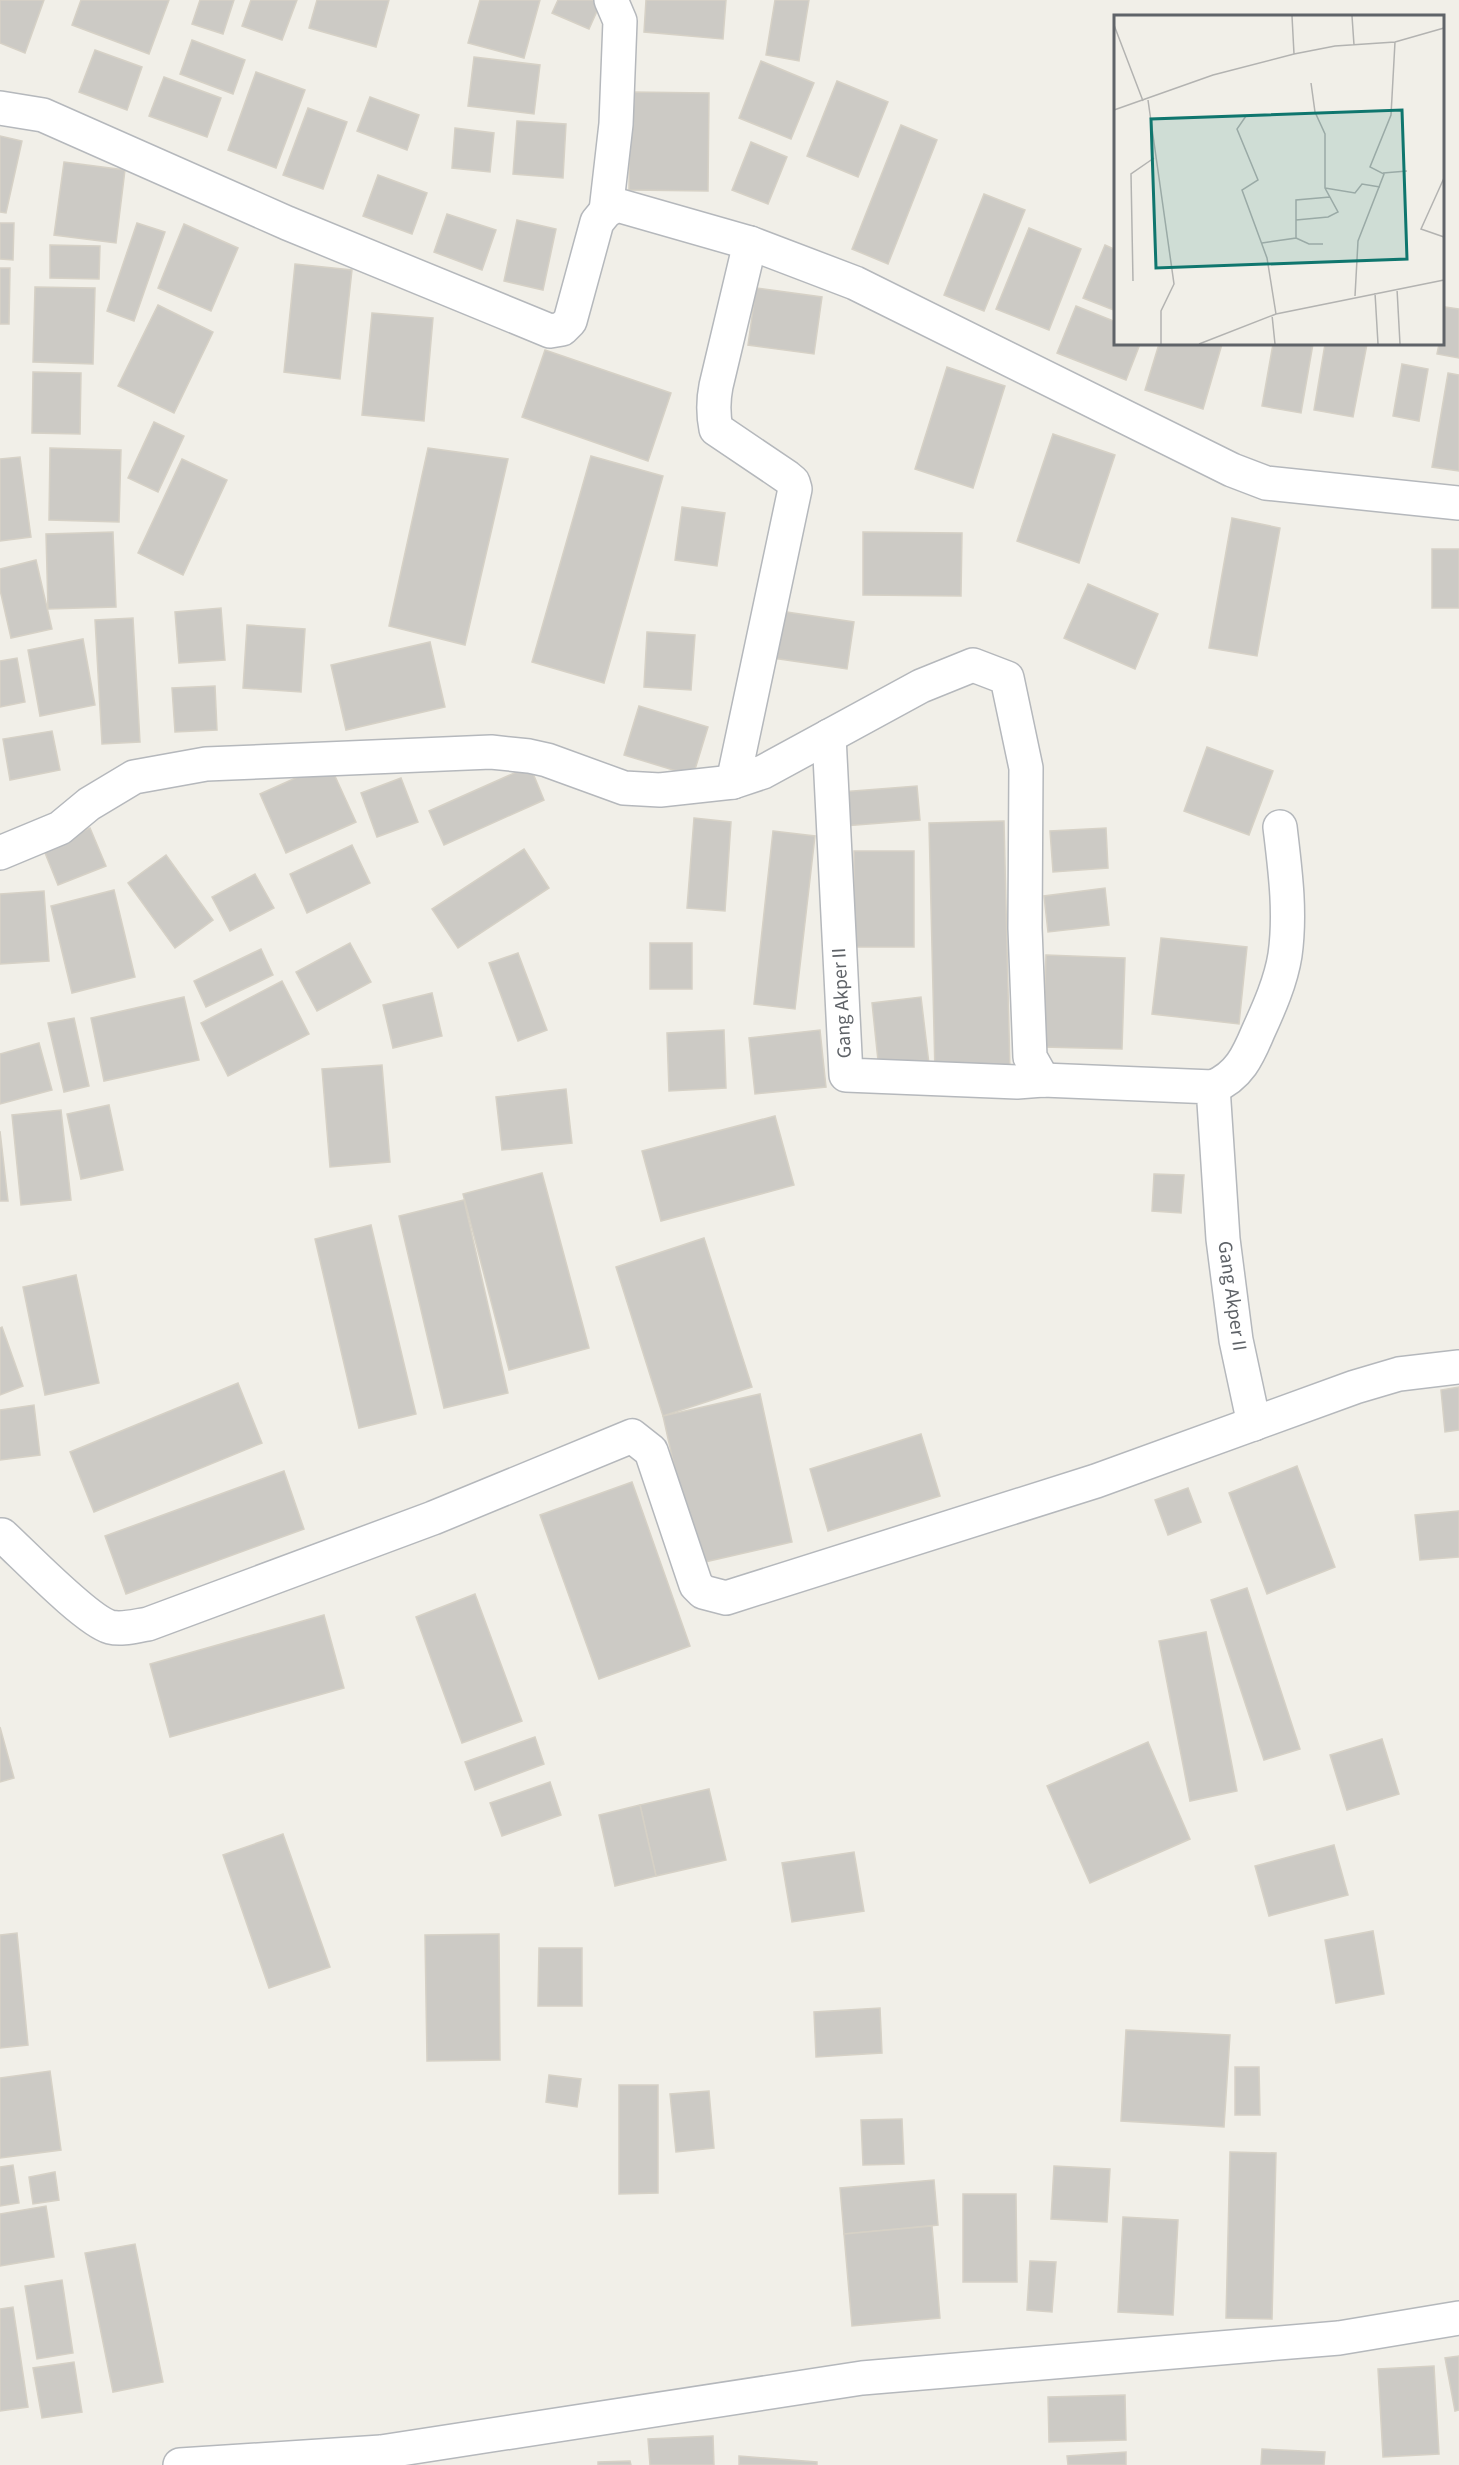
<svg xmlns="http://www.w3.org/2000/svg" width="1459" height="2465" font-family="'Source Sans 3',sans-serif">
<rect width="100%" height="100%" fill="#f1efe8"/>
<g fill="#cccac5" stroke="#d6d1c6" stroke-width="1.5">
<polygon points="0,0 44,0 25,53 0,43"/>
<polygon points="81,0 169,0 149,54 72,25"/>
<polygon points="200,0 234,0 223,34 192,24"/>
<polygon points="251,0 297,0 282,40 242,26"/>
<polygon points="317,0 389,0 376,47 309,28"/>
<polygon points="480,0 540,0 524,58 468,43"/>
<polygon points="558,0 602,0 589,29 552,13"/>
<polygon points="646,0 726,0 723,39 644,32"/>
<polygon points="775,0 809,0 799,61 766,55"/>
<polygon points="192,40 245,60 233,94 180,74"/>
<polygon points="95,50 142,67 127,110 79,92"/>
<polygon points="474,57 540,65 534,114 468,106"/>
<polygon points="761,61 814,83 791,139 739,118"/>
<polygon points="256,72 305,90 276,168 228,150"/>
<polygon points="164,77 221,98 207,137 149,116"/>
<polygon points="837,81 888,102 858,177 807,156"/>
<polygon points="630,92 709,93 708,191 629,190"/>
<polygon points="370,97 419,115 407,150 357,131"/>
<polygon points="308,108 347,122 323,189 283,175"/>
<polygon points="517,121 566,124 563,178 513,174"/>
<polygon points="901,125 937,140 888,264 852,249"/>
<polygon points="455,128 494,133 490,172 452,168"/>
<polygon points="0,136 22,141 6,213 0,212"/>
<polygon points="751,142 787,157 768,204 732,190"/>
<polygon points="64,162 125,170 116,243 54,235"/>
<polygon points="378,175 427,193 412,234 363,216"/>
<polygon points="984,194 1025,210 984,311 944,295"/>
<polygon points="447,214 496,230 482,270 434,252"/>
<polygon points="517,220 556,229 543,290 504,281"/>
<polygon points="0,223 14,223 13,260 0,259"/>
<polygon points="137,223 165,232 134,321 107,311"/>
<polygon points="184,224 238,248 211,311 158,288"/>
<polygon points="1029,228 1081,249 1049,330 996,309"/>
<polygon points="50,245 100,246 99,279 50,278"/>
<polygon points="1105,245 1116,250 1116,311 1083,298"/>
<polygon points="295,264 352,270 340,379 284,372"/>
<polygon points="0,268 10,268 9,324 0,324"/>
<polygon points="35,287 95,288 93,364 33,362"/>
<polygon points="756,288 822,297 814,354 748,345"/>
<polygon points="158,305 213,332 174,413 118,386"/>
<polygon points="1076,306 1116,322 1116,344 1140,344 1126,380 1057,353"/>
<polygon points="1445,307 1459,309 1459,358 1437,354 1439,344 1442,344"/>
<polygon points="372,313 433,318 424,421 362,415"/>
<polygon points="1159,344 1222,344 1203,409 1145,390"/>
<polygon points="1273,344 1313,344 1301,413 1262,406"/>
<polygon points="1325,344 1367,344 1353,417 1314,410"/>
<polygon points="545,350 671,393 648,461 522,417"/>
<polygon points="1402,364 1428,369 1419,421 1393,416"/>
<polygon points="947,367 1005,386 973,488 915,469"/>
<polygon points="33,372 81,373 80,434 32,433"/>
<polygon points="1448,373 1459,375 1459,471 1432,467"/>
<polygon points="154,422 184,436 158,492 128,478"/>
<polygon points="1053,434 1115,455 1079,563 1017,541"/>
<polygon points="50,448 121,450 119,522 49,520"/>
<polygon points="428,448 508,459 465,645 389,626"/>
<polygon points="591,456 663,476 604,683 532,662"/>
<polygon points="20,457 31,537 0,541 0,459"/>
<polygon points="182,459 227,480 183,575 138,553"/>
<polygon points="682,507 725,513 717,566 675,560"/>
<polygon points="1232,518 1280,528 1257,656 1209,648"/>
<polygon points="113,532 116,607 48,609 46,534"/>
<polygon points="863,532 962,533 961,596 863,595"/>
<rect x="1432" y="549" width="27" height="59"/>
<polygon points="36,560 52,629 11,638 0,590 0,569"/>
<polygon points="1088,584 1158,614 1135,669 1064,638"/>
<polygon points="221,608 225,660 179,663 175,612"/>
<polygon points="773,610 854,622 847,669 766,657"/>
<polygon points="133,618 140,742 102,744 95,620"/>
<polygon points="247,625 305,629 301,692 243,688"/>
<polygon points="647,632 695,635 691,690 644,687"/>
<polygon points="83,639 95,705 40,716 28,650"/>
<polygon points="430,642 445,707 346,730 331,665"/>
<polygon points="17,658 25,702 0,707 0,661"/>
<polygon points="215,686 217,730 175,732 172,688"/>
<polygon points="639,706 708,727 693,776 624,755"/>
<polygon points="52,731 60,770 10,780 3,739"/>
<polygon points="1207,747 1273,771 1249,835 1184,811"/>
<polygon points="329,763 356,822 286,853 260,794"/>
<polygon points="530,766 544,800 444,845 429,811"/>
<polygon points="401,778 418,822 377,837 361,793"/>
<polygon points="917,786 920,820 844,826 841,792"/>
<polygon points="694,818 731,822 725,911 687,908"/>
<polygon points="1004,821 1010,1072 935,1073 929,823"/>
<polygon points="90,828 106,866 58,885 43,848"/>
<polygon points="1106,828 1108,868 1053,872 1050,831"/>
<polygon points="773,831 815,836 795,1009 754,1004"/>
<polygon points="352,845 370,883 307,913 290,874"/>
<polygon points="524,849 549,888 458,948 432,909"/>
<rect x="854" y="851" width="60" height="96"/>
<polygon points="166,855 213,920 175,948 128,883"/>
<polygon points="255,874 274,908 230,931 212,897"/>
<polygon points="1105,888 1109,925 1048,932 1044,896"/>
<polygon points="114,890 135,977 72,993 51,906"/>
<polygon points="44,891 49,961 0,964 0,894"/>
<polygon points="1161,938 1247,947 1239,1024 1152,1014"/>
<polygon points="350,943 371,982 317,1011 296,972"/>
<rect x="650" y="943" width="42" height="46"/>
<polygon points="261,949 273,975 206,1007 194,981"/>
<polygon points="518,953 547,1030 518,1041 489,963"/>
<polygon points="1046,955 1125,958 1122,1049 1043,1047"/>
<polygon points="282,981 309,1034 228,1076 201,1023"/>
<polygon points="432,993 442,1036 393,1048 383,1005"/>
<polygon points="184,997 199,1060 104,1081 91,1018"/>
<polygon points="921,997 929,1064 879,1070 872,1003"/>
<polygon points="74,1018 89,1086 64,1092 48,1023"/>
<polygon points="724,1030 726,1088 669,1091 667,1033"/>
<polygon points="820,1030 826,1087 755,1094 749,1038"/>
<polygon points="39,1043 52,1090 0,1104 0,1054"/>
<polygon points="382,1065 390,1162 330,1167 322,1069"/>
<polygon points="566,1089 572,1143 502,1150 496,1097"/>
<polygon points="109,1105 123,1170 81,1179 67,1114"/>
<polygon points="61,1110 71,1200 21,1205 12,1115"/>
<polygon points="775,1116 794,1185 661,1221 642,1151"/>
<polygon points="0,1131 8,1201 0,1201"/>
<polygon points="542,1173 589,1348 509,1370 463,1194"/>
<polygon points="1154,1174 1184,1175 1181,1213 1152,1211"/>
<polygon points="464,1200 508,1393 444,1408 399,1216"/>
<polygon points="371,1225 416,1414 359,1428 315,1239"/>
<polygon points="704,1238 752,1387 663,1416 616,1267"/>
<polygon points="76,1275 99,1383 45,1395 23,1287"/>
<polygon points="2,1327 23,1386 0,1395 0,1328"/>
<polygon points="238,1383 262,1443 94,1512 70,1452"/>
<polygon points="1459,1387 1459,1430 1445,1432 1441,1390"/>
<polygon points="760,1394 792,1542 696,1564 663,1416"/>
<polygon points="34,1405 40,1455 0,1460 0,1410"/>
<polygon points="921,1434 940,1496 828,1531 810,1469"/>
<polygon points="1297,1466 1335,1567 1267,1594 1229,1493"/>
<polygon points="284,1471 304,1529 126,1594 105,1536"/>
<polygon points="632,1482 690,1646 599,1679 540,1515"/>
<polygon points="1188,1488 1201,1522 1168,1535 1155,1500"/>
<polygon points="1459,1511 1459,1557 1420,1560 1415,1515"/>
<polygon points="1247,1588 1300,1749 1264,1760 1211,1600"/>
<polygon points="475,1594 522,1721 462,1743 416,1617"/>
<polygon points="324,1615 344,1688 170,1737 150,1664"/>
<polygon points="1206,1632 1237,1791 1190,1801 1159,1641"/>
<polygon points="0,1727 14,1778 0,1782"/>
<polygon points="535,1737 544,1764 475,1790 465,1762"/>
<polygon points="1382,1739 1399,1794 1347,1810 1330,1755"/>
<polygon points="1148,1742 1190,1839 1090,1883 1047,1786"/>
<polygon points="550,1782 561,1815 502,1836 490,1803"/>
<polygon points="709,1789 726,1860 656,1876 640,1805"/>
<polygon points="640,1805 656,1876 615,1886 599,1815"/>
<polygon points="283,1834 330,1967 269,1988 223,1855"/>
<polygon points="1334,1845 1348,1895 1269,1916 1255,1866"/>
<polygon points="854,1852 864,1911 792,1922 782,1863"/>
<polygon points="1373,1931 1384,1994 1336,2003 1325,1940"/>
<polygon points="17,1933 28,2045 0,2048 0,1935"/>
<polygon points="499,1934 500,2060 427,2061 425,1935"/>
<polygon points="539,1948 582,1948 582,2006 538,2006"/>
<polygon points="880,2008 882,2053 816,2057 814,2012"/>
<polygon points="1126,2030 1230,2035 1224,2127 1121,2121"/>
<polygon points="1235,2067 1259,2067 1260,2115 1235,2115"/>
<polygon points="50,2071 61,2150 0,2158 0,2078"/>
<polygon points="549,2075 581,2079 577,2107 546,2102"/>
<polygon points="619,2085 658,2085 658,2193 619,2194"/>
<polygon points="709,2091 714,2148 676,2152 670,2094"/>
<polygon points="902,2119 904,2164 863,2165 861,2120"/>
<polygon points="1230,2152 1276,2153 1272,2319 1226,2318"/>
<polygon points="13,2165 19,2203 0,2206 0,2167"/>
<polygon points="1054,2166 1110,2169 1107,2222 1051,2219"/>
<polygon points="55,2172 59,2200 33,2204 29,2177"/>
<polygon points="934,2180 938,2225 844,2234 840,2188"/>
<polygon points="963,2194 1016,2194 1017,2282 963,2282"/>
<polygon points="46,2206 54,2257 0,2266 0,2214"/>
<polygon points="1123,2217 1178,2220 1173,2315 1118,2312"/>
<polygon points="932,2226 940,2318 852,2326 844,2234"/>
<polygon points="135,2244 163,2382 113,2392 85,2253"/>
<polygon points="1030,2261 1056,2262 1052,2312 1027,2310"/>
<polygon points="62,2280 73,2353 37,2359 25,2286"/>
<polygon points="13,2307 28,2407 0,2411 0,2309"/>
<polygon points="1459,2356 1459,2410 1455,2411 1445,2358"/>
<polygon points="74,2362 82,2412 42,2418 33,2368"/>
<polygon points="1434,2366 1439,2454 1383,2457 1378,2369"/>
<polygon points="1125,2395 1126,2440 1049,2442 1048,2397"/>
<polygon points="713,2436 714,2465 650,2465 648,2439"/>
<polygon points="1262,2449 1325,2452 1324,2465 1261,2465"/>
<polygon points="1126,2452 1126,2465 1068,2465 1067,2456"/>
<polygon points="739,2456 817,2462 817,2465 739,2465"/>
<polygon points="630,2461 631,2465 598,2465 598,2462"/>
</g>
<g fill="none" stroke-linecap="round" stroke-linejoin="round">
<defs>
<g id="minor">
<polyline points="0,108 43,115 287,223 550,331 562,329 570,321 597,222 606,211 617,205 750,243 855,283 1232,470 1266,483 1459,503"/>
<polyline points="606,211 616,124 620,21 611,0"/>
<polyline points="829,736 846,1075 1017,1082 1043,1080 1213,1087 1223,1239 1236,1340 1254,1424"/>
<path d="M733 782 795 489 793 482 787 477 716 429C713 414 713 401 716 386L750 243"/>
<polyline points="0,853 60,828 89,804 134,777 206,764 491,752 529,756 547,760 624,788 660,790 733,782 763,772 921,686 973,665 1007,678 1026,768 1025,928 1030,1057 1043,1080"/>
<path d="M1213 1087C1239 1076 1248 1056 1258 1032 1269 1008 1281 981 1285 955 1291 912 1285 869 1280 827"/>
<path d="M2 1535C24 1555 86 1620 110 1627 122 1630 135 1626 148 1624L433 1518 632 1436 651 1451 696 1585 703 1592 726 1598 1096 1481 1355 1387 1399 1374 1459 1367"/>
<polyline points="180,2465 381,2452 862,2378 1339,2338 1459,2318"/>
</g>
</defs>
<use href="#minor" stroke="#b5b8bc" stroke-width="36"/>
<use href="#minor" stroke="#fff" stroke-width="33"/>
</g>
<g text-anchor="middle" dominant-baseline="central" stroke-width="5" stroke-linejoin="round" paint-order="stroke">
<g font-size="20" fill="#5f6368" stroke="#fff">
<text transform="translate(842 1003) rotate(-93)">Gang Akper II</text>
<text transform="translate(1232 1296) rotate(82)">Gang Akper II</text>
</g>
</g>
<g transform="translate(1114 15)">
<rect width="330" height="330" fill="#f1efe8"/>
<path fill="none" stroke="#b3b3b1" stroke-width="1.5" d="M178 1 180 39M238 1 240 30M0 10 29 86M34 85 60 269 47 296V329M0 95 99 60 180 39 221 31 281 27 330 13M132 101 123 114 144 165 128 175 153 243 162 299M269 158 293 156M330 163 307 214 330 222M211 173 241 178 248 169 266 172M182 205 214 202 224 197 211 173V119L201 97 197 68M182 223 195 229H209M148 228 182 223V185L216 182M19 266 17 159 40 143M283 274 286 329M261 278 264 329M241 281 244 226 270 159 256 152 277 100 281 27M158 300 161 329M85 329 162 299 330 265"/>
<path fill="#0f766e" fill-opacity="0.15" stroke="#0f766e" stroke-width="3" d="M288 95 293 244 42 253 37 104Z"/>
<rect width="330" height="330" fill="none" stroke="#5f6368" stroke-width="3"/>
</g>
</svg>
